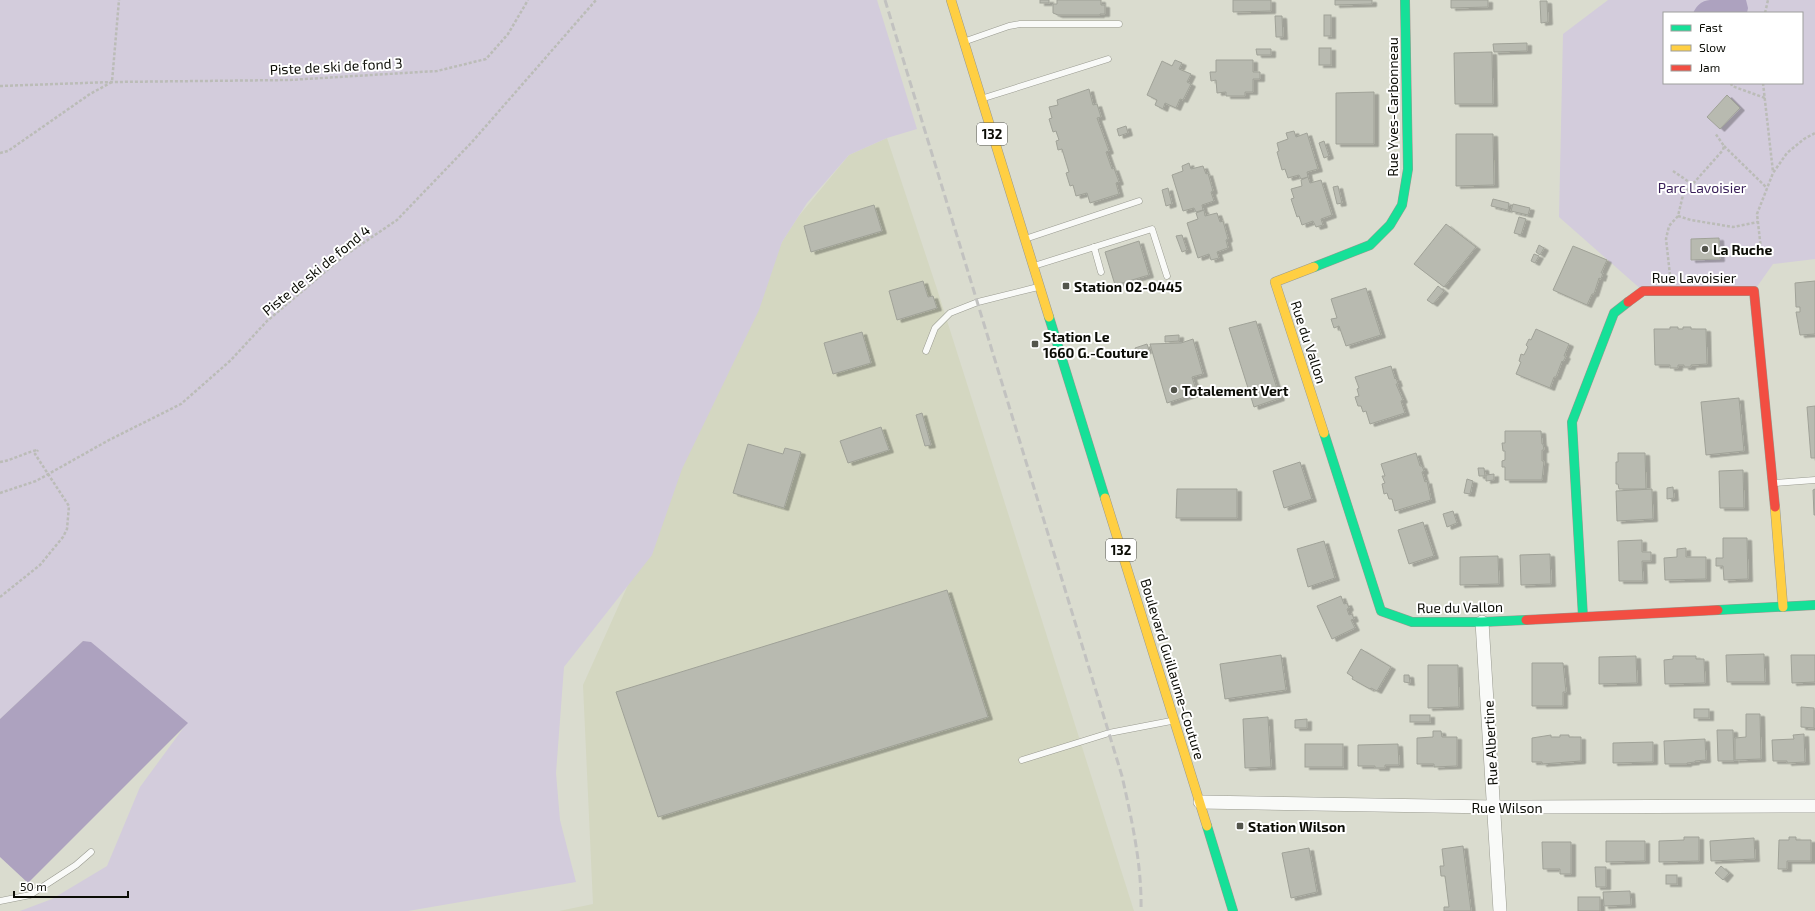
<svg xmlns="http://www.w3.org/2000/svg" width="1815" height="911" font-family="'Exo 2',sans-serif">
<defs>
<filter id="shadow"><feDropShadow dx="4.5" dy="2.5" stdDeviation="0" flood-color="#0004"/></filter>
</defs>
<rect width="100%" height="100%" fill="#dadccf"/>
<polygon fill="#d4d7c1" points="887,138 937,289 1134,911 559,911 593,904 583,685 782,242 798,217 849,155"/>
<g fill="#d3ccdc" fill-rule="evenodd">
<polygon points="0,0 877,0 917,129 887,138 849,155 807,203 782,242 759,310 682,469 652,555 564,667 556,773 560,820 576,882 408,911 20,911 52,899 107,866 140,787 187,723 83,641 0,719"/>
<path d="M1608 0H1815V259L1773 264 1754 291H1643L1559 217 1563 34ZM1664 13H1802V83H1664Z"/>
</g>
<g fill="#ada2bf">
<path d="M1710 0H1746L1748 8 1747 13H1693C1697 5 1701 1 1710 0Z"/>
<polygon points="83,641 91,642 188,723 28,883 0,857 0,719"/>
</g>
<g fill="#b8bab0" stroke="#a0a298" filter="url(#shadow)">
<rect x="1040" y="0" width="9" height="3"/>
<polygon points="1057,0 1101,0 1101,5 1105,5 1105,14 1100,14 1100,15 1058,15 1053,13 1053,4 1057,4"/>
<polygon points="1233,0 1271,0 1271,11 1233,12"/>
<polygon points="1335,0 1372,0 1372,4 1335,5"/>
<polygon points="1451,0 1488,0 1488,7 1451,8"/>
<polygon points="1540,1 1547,1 1548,22 1541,23"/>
<rect x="1324" y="15" width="7" height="21"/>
<polygon points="1275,16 1282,16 1283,37 1276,37"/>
<polygon points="1527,43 1527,51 1494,52 1493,44"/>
<rect x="1319" y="48" width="12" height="17"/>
<polygon points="1256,49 1271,49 1271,55 1257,55"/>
<polygon points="1492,52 1493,104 1455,104 1454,53"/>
<polygon points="1175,60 1182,63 1179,69 1191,74 1187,82 1191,84 1183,100 1180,99 1176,108 1165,103 1163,109 1155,105 1157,100 1147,95 1162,61 1172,66"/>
<polygon points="1216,60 1253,60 1253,72 1260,72 1260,79 1253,79 1253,92 1245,92 1245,96 1226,96 1226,92 1217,93 1216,80 1211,81 1210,72 1216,72"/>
<polygon points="1089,89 1093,105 1097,104 1101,117 1097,118 1109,151 1106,152 1112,169 1114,168 1119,182 1116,183 1119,194 1090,203 1087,193 1076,196 1073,185 1070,186 1066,173 1069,172 1062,149 1058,150 1056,141 1059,140 1056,131 1053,132 1049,119 1052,118 1049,107 1058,105 1057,100"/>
<polygon points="1374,92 1374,144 1336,144 1336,93"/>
<polygon points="1727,95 1740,108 1720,129 1707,117"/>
<polygon points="1126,126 1128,133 1119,136 1117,129"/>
<polygon points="1294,131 1296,137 1307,133 1318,169 1307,172 1308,177 1301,179 1299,175 1288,178 1285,169 1282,170 1277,152 1279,151 1277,143 1288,139 1286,133"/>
<polygon points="1456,134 1493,134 1494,185 1456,186"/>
<polygon points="1324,141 1329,156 1324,158 1319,143"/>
<polygon points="1189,163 1191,169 1203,166 1206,174 1208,173 1213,191 1211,192 1214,201 1202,205 1203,210 1196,212 1194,208 1183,211 1172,175 1183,171 1182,166"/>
<polygon points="1308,177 1310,183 1321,180 1332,215 1321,219 1323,225 1316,227 1313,221 1302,225 1299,216 1297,217 1291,199 1294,198 1291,189 1302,186 1301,180"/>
<polygon points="1338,186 1342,203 1337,204 1333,187"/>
<polygon points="1168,188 1172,204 1166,206 1162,190"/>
<polygon points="1493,199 1509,203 1508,210 1491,206"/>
<polygon points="1513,204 1530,208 1528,215 1511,211"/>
<polygon points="874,205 882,231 811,252 804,226"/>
<polygon points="1204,210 1205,216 1217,213 1220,222 1223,221 1228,239 1226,240 1228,248 1217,252 1219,258 1211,260 1209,254 1198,258 1187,223 1198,219 1196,213"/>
<polygon points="1519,217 1526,219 1521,235 1514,233"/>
<polygon points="1446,224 1476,247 1444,287 1414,264"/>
<polygon points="1182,235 1187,250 1182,252 1176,236"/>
<polygon points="1719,238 1720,259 1691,260 1691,239"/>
<polygon points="1139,241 1149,275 1115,285 1105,252"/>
<polygon points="1539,245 1544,248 1540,255 1536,252"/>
<polygon points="1573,246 1607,260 1601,273 1603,273 1601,279 1599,278 1594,294 1592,294 1587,305 1553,290"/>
<polygon points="1534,254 1539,256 1535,263 1531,261"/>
<polygon points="923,281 928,297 933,296 937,308 897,320 889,291"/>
<polygon points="1815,281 1815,334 1800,335 1796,312 1800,312 1800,307 1796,307 1795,283"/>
<polygon points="1438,286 1444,291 1433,304 1427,300"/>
<polygon points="1366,288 1381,335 1346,346 1339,326 1334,328 1331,319 1337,318 1331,299"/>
<polygon points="1256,321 1280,398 1254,407 1229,328"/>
<polygon points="1670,327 1678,327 1678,329 1683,329 1683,327 1691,327 1691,329 1706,329 1707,364 1691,365 1691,367 1684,367 1684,365 1678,365 1678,368 1670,368 1670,365 1655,365 1654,329 1670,329"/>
<polygon points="1536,329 1569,344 1564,356 1566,356 1563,362 1562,361 1556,377 1554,377 1550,388 1516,374 1521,362 1519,361 1521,354 1524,355 1528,347 1526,345 1529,339 1531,340"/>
<polygon points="862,332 871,363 833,374 824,343"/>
<polygon points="1179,335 1179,341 1165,342 1165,336"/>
<polygon points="1193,339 1203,374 1192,377 1197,393 1167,403 1150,344 1181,343"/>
<polygon points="1147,344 1149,350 1137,354 1135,348"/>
<polygon points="1391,366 1395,379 1396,378 1398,384 1396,384 1403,400 1401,401 1405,413 1370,424 1366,411 1363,412 1361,406 1358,406 1355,397 1359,396 1357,389 1359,388 1355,377"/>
<polygon points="1739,398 1744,451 1706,455 1701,402"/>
<polygon points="1815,406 1815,458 1811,458 1807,407"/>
<polygon points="922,413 931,445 925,446 916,415"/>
<polygon points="881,427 889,450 848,463 840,441"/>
<polygon points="1505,431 1541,431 1542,444 1543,444 1544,450 1542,450 1542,461 1544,461 1542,480 1505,480 1505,467 1502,467 1502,461 1505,460 1505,451 1503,451 1502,443 1505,443"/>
<polygon points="748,444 783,454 785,448 801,452 784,508 733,493"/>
<polygon points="1416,453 1420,466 1422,466 1424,471 1422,472 1425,482 1427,481 1431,500 1395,511 1392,499 1389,499 1387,493 1384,494 1382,484 1385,483 1382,476 1385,476 1381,464"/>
<polygon points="1618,453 1645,453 1646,489 1619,489 1618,484 1616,484 1616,462 1618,462"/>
<polygon points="1300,462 1312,499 1284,508 1273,471"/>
<polygon points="1478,468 1484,468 1485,476 1479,476"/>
<polygon points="1743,470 1744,508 1720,508 1719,471"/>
<polygon points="1494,474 1494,480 1486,481 1486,475"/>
<polygon points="1467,479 1473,481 1470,494 1464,493"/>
<polygon points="1673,487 1674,498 1667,499 1667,488"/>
<polygon points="1177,489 1237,489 1237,518 1176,518"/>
<polygon points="1652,489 1653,519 1617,521 1616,491"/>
<polygon points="1815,489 1815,515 1814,515 1813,490"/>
<polygon points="1453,511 1457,523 1447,527 1443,514"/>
<polygon points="1423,522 1434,556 1409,564 1398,530"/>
<polygon points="1723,538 1747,538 1748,579 1724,580 1723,566 1716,566 1716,558 1723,558"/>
<polygon points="1642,540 1642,552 1651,552 1651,561 1642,561 1643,581 1619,581 1618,541"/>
<polygon points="1324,541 1335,578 1308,587 1297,549"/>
<polygon points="1686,548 1686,557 1706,557 1706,579 1665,580 1664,558 1677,557 1677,549"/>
<polygon points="1550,554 1551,584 1521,585 1520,555"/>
<polygon points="1498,556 1499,584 1460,585 1460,557"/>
<polygon points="947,590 988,717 658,817 616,692"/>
<polygon points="1341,596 1344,604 1347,603 1349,608 1347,609 1349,615 1352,614 1354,619 1351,620 1355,628 1332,639 1317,606"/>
<polygon points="1361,649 1391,667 1377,691 1371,688 1370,689 1352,679 1353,677 1347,673"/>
<polygon points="1764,654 1765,682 1727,682 1726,655"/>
<polygon points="1281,655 1286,690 1225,699 1220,664"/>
<polygon points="1791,655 1815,655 1815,682 1792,683"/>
<polygon points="1636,656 1637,683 1599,684 1599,657"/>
<polygon points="1673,656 1696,656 1696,659 1704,659 1705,683 1665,684 1664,660 1673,659"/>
<polygon points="1532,663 1563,663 1566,692 1563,692 1563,706 1532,706"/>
<polygon points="1428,665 1458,665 1459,707 1428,708"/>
<polygon points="1404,675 1409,675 1410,683 1404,682"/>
<polygon points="1801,707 1814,708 1814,728 1801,727"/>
<rect x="1694" y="709" width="15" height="9"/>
<polygon points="1746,714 1760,714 1761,759 1735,760 1735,738 1746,737"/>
<rect x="1410" y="715" width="20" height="7"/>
<polygon points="1268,717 1271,767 1245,768 1243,719"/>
<polygon points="1307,719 1307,728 1295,728 1295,720"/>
<polygon points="1717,730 1733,730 1734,761 1718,761"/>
<polygon points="1433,731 1441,731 1442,737 1457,737 1457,766 1434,767 1434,764 1417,764 1417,738 1433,737"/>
<polygon points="1804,734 1805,762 1787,763 1787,761 1773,761 1772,740 1794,739 1793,735"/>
<polygon points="1551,735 1551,737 1560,737 1560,735 1569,735 1569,737 1581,737 1581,761 1542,764 1542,762 1532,762 1532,738"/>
<polygon points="1705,739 1706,760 1695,761 1695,762 1687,763 1687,764 1665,764 1664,741"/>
<polygon points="1653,742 1653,762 1613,763 1613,743"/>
<rect x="1305" y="744" width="38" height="23"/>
<polygon points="1398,744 1399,765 1385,765 1385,768 1375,768 1375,766 1358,766 1358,745"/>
<polygon points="1684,837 1699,837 1699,861 1659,862 1659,841 1684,840"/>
<polygon points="1789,837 1796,837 1796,840 1811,840 1811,861 1787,861 1787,869 1778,869 1779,840 1789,840"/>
<polygon points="1754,838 1755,859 1711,861 1710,841"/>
<polygon points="1606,841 1645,841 1645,861 1606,862"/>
<polygon points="1542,842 1571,842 1571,874 1560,874 1560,869 1543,869"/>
<polygon points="1463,846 1471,911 1444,911 1444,907 1449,907 1445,876 1441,876 1440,866 1444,866 1442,849"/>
<polygon points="1309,848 1317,892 1291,898 1282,853"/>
<polygon points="1721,866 1729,873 1723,880 1715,873"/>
<polygon points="1595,867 1606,867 1606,887 1596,887"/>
<rect x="1666" y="875" width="11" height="9"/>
<polygon points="1630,891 1631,905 1604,906 1603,892"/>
<rect x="1578" y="897" width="22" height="14"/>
</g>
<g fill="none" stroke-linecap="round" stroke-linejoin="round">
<defs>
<g id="lane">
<polyline points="966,41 1009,26 1020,24 1119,24"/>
<polyline points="984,98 1108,59"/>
<polyline points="1028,238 1139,201"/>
<polyline points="1094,247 1101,272"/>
<polyline points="1037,265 1152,229 1167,276"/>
<polyline points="926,351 935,328 950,313 978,302 1038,287"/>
<polyline points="1775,483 1815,480"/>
<polyline points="1022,760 1109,733 1171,721"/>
<polyline points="0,901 30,895 76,865 91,852"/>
</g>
<g id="street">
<polyline points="1482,622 1500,911"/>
<polyline points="1200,802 1493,807 1815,806"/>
</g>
<g id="fast">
<polyline points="1314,267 1370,245 1390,225 1402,205 1408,169 1405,0"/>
<polyline points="1049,317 1105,498"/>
<polyline points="1324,433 1381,611 1412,622 1482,622 1526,620"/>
<polyline points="1718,610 1815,605"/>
<polyline points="1583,617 1572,422 1614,313 1628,302"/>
<polyline points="1207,826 1233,911"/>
</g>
<g id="slow">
<polyline points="951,0 1049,317"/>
<polyline points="1314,267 1275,282 1324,433"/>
<polyline points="1105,498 1207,826"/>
<polyline points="1775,507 1783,607"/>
</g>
<g id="jam">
<polyline points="1628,302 1643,291 1754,291 1775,507"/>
<polyline points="1526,620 1718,610"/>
</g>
</defs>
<use href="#lane" stroke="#999a90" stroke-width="7"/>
<use href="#street" stroke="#999a90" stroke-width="14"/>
<use href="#fast" stroke="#999a90" stroke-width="10"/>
<use href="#slow" stroke="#999a90" stroke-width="10"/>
<use href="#jam" stroke="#999a90" stroke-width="10"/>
<g stroke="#bbbcb7" stroke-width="2.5" stroke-dasharray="3 2" stroke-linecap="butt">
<polyline points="1765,13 1768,0"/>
<polyline points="1731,83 1732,86 1765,98"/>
<polyline points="1763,83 1773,172"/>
<polyline points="0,86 112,82 289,80 437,71 486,59 508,34 528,0"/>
<polyline points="1724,146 1767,188"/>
<polyline points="0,153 8,151 90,94 112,82 119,0"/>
<polyline points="1673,171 1692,184"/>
<polyline points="1678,216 1691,220 1733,227 1758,222"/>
<polyline points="1761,249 1757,214 1773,173 1787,153 1804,139 1815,133"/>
<polyline points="1670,275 1666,239 1669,226 1678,216 1683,195 1723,150 1724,146 1715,133"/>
<path d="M0 462C13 460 24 453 37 450"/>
<polyline points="0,493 36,481 109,440 181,404 231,360 267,321 344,256 397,220 472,142 596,0"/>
<polyline points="0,597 40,565 63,537 67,529 69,506 35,454 38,450"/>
</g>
<use href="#lane" stroke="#f9faf8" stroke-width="6"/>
<use href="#street" stroke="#f9faf8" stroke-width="13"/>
<use href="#fast" stroke="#16e098" stroke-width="9"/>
<use href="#slow" stroke="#ffcf43" stroke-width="9"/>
<use href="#jam" stroke="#f24e42" stroke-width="9"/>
<path stroke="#c2c2c0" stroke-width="3" stroke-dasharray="8 4" stroke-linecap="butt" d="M885 0 1122 776C1132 821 1142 865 1141 911"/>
</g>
<g fill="#53554c" stroke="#fff" stroke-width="1.5">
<circle cx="1705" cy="249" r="4"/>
<rect x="1062" y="282" width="8" height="8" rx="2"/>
<rect x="1031" y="340" width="8" height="8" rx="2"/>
<circle cx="1174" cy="390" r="4"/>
<rect x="1236" y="822" width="8" height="8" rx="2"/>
</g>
<g text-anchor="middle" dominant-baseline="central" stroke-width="4" stroke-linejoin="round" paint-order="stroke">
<g fill="#fff" stroke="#545550" stroke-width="1">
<rect x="977" y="123" width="30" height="22" rx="3"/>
<rect x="1106" y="539" width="30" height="22" rx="3"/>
</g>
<g font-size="13" font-weight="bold" fill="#0b0c05">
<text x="992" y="134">132</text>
<text x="1121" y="550">132</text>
</g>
<g font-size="14" fill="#0b0c05" stroke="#fff">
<text transform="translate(336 66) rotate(-3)">Piste de ski de fond 3</text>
<text transform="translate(1392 107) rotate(-90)">Rue Yves-Carbonneau</text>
<text transform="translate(316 270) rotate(-39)">Piste de ski de fond 4</text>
<text x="1694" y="277">Rue Lavoisier</text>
<text transform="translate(1309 342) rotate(72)">Rue du Vallon</text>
<text transform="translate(1460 607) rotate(-1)">Rue du Vallon</text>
<text transform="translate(1173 669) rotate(73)">Boulevard Guillaume-Couture</text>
<text transform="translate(1490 743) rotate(-93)">Rue Albertine</text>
<text x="1507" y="807">Rue Wilson</text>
</g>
<g font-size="14" fill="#391f59" stroke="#fff">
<text x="1702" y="187">Parc Lavoisier</text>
</g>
<g font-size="14" font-weight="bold" fill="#0b0c05" stroke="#fff" text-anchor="start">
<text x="1713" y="249">La Ruche</text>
<text x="1074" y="286">Station 02-0445</text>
<text x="1043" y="336">Station Le<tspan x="1043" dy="16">1660 G.-Couture</tspan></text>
<text x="1182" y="390">Totalement Vert</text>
<text x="1248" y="826">Station Wilson</text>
</g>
</g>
<rect x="1663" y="12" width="140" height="72" fill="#ffffff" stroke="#9d9e9b"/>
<rect x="1671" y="25" width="20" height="6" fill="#16e098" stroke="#9d9e9b"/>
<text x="1699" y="32" font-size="12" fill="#0b0c05">Fast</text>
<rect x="1671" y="45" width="20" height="6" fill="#ffcf43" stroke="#9d9e9b"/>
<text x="1699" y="52" font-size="12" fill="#0b0c05">Slow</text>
<rect x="1671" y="65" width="20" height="6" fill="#f24e42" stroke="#9d9e9b"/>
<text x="1699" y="72" font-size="12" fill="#0b0c05">Jam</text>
<path d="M14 891v6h114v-6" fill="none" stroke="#0b0c05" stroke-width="2"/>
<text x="20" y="891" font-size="12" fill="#0b0c05" stroke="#ffffff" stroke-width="3" paint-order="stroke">50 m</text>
</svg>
